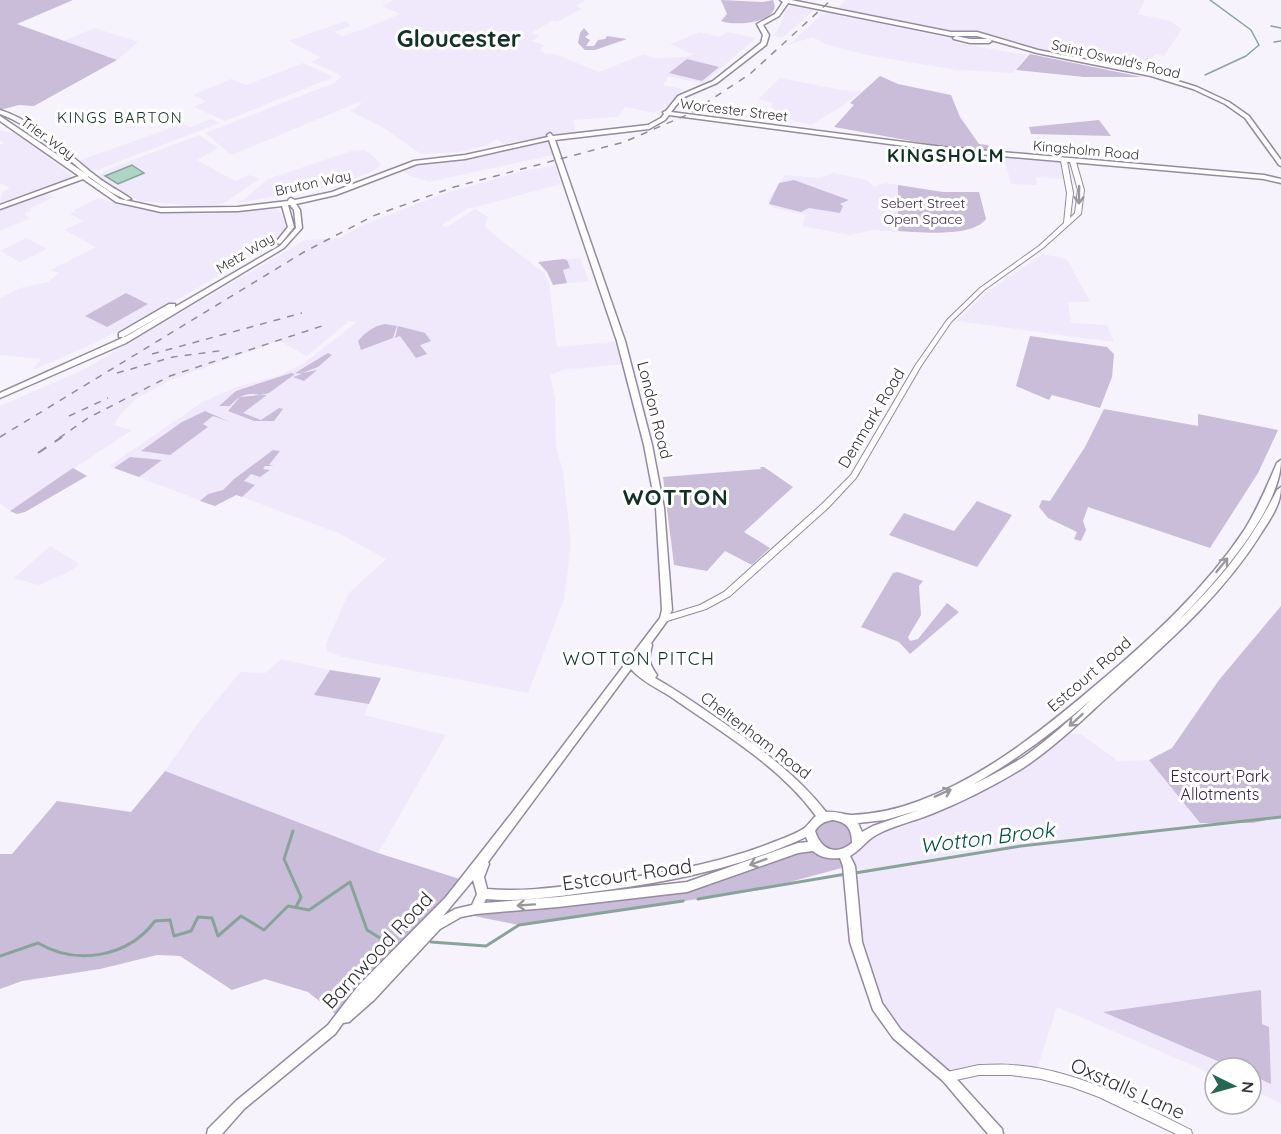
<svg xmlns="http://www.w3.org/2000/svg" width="1281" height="1134" font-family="Quicksand,sans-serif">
<rect width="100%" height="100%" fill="#f6f3fc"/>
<g fill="#f0e9fb">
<polygon points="394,0 586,0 576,6 582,9 578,11 557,22 552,21 531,33 540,36 532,41 544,45 540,50 546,54 555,54 599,72 644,54 653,58 686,57 695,53 689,53 670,44 700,32 719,37 728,32 756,38 703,84 669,76 663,85 683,89 669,105 654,113 625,107 618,117 573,120 575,131 504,144 497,139 485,146 459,152 421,154 382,127 350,111 362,104 359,102 234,154 230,154 205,133 334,83 341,77 340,75 311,62 321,57 288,41 346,21 350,26 334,32 343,36 364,29 400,14 382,6"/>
<polygon points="845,0 1145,0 1138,14 1170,21 1182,29 1164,56 1155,54 1145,72 1027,46 984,33 947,31 838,8"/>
<polygon points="791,6 814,10 782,38 774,36 783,20 785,7"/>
<polygon points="827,13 954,39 958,43 1027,55 1013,73 957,70 866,55 825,44 813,37 790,44 821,15"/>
<polygon points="95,28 138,42 117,60 63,41"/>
<polygon points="303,63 334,77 225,121 194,107 206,101 193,95 231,79 246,85"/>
<polygon points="780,78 842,90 861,91 841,107 811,125 774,117 776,113 771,106 773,103 758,99"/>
<polygon points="211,119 220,123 97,170 90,169 78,161 182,124 190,127"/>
<polygon points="0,130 18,135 74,177 0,206 2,192 10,188 0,183 0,145 4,143 0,140"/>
<polygon points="199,135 218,148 197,160 235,181 250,175 259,179 223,204 195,206 140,201 117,190 99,176 106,170"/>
<polygon points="552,138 557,154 429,182 408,175 398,169 410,163 442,160"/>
<polygon points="354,150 364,150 372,155 382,165 369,173 333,186 237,203 246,198 268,179"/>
<polygon points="1004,157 1058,162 1062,165 1064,179 1036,177 1037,185 1011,184"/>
<polygon points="555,166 561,184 468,209 465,207 467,209 441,225 447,227 475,209 488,217 485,225 487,229 544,273 549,283 557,347 621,341 627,364 563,370 550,375 555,398 556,447 563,471 571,544 564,600 528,693 342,657 327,651 326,644 348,594 386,559 338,533 237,495 215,506 109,466 201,403 236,387 280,375 304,363 357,322 349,321 307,356 279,341 168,381 136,399 119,416 114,425 132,430 10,511 0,503 0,406 85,369 305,240 339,238 363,225 442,194 527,170"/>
<polygon points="833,173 867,180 874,187 885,183 898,185 898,232 874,230 849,235 802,226 806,215 774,208 767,202 785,175 820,178"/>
<polygon points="45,193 54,197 29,209 31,211 24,214 30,218 0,231 0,209"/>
<polygon points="98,198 135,208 176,213 278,209 285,221 285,229 274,242 186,295 95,343 31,371 41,359 0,355 0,298 20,288 48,282 59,273 51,270 96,247 64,230 83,221 70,214 76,211 74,210"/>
<polygon points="26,238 47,249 20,262 0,251"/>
<polygon points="1043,254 1067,259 1090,302 1068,302 1071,323 1107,325 1114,342 957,321 986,293"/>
<polygon points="580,258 589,281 553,285 547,272 538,262"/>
<polygon points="50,546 80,564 69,572 38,585 14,578"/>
<polygon points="281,659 330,670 315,695 369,704 364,715 446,735 378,853 165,771 196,726 240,672 265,673"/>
<polygon points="1065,730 1072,734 1081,734 1118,761 1149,760 1200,823 1253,823 1281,817 1281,1103 1251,1090 1251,1068 1215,1068 1215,1075 1057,1007 1036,1072 1000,1069 947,1077 877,1006 856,942 844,855 869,832 979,787"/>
</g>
<g fill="#c9bdda">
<polygon points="0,0 73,0 17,24 117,60 34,106 19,105 0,110"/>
<path d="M721 0 763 2 773 0C784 22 735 27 721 21L727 14Z"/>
<polygon points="584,28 589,34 585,37 590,40 586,46 594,46 598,40 605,39 607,36 627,39 595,50 585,50 578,43 580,33"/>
<polygon points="1030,54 1142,77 1084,77 1016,70"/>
<polygon points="687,59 719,67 702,81 669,73"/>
<polygon points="880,76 898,84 951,95 960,117 979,144 988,145 990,151 934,145 834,127 854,105 850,103"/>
<polygon points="1099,120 1111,136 1031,134 1029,127"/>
<polygon points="794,180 849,200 840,204 843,206 840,213 809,208 801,212 769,204 779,183"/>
<path d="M898 185 943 192H979L986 219C972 238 919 232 898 231Z"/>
<polygon points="563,259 567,260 570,268 563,270 567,283 553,285 547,272 538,262"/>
<polygon points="126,293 148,304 107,327 85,316"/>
<path d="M385 324 397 326 393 338 361 350 358 341C366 332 373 326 385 324Z"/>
<polygon points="398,326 425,333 431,341 420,345 427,354 416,358 400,336 395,338"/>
<polygon points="1030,336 1107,347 1114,354 1112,377 1100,408 1052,395 1049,400 1016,386"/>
<polygon points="328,353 332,355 318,367 302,373 317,370 304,381 293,377 302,374 295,373"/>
<path d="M291 373 295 374 269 393 260 395H267L243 413 261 420 279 408 283 409 274 421H254L228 411 240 397 260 395C245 392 239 396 230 406H219L236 391Z"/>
<polygon points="1104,409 1198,426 1198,414 1278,430 1258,473 1210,548 1088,507 1083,521 1086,530 1081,541 1074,539 1077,532 1048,518 1039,507 1042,500 1050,501 1085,447"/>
<polygon points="205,411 230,422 213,416 203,424 208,427 170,455 141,451 182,422"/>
<polygon points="273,450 280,451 269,465 274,466 265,466 263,469 270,470 260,477 251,474 244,481 255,485 242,497 236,495 215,506 200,501 208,494 223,490 234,479"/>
<polygon points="130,457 162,460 139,477 114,468"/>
<polygon points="764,467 793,487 744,532 770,548 752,565 725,551 707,571 674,565 663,477 761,469 760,467"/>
<polygon points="73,468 87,476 25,512 17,514 10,511"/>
<polygon points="977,501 1012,515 977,567 889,535 904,513 954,531"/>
<polygon points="898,572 923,581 919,586 921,615 908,637 910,641 918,639 947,603 959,612 910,654 899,642 861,627 893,573"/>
<polygon points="1281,606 1281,817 1253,823 1200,823 1149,760 1172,748 1219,680"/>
<polygon points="330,670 381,678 369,704 314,695"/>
<polygon points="165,771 378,853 466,881 339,1017 308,992 265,979 232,990 180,956 157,955 100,969 22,981 0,989 0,854 12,854 57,801 131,812"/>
<polygon points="822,816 848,820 857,846 844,855 849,866 760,890 519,925 459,913 656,891 814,846 809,831"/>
<polygon points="1261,990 1262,1024 1269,1027 1271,1084 1251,1075 1251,1068 1234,1068 1103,1012"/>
</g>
<polygon fill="#add4c5" stroke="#89a39b" stroke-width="1.5" points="132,165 144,173 118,184 105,176"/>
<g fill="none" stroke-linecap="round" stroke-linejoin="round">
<g stroke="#89a39b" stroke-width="1.5">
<polyline points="1271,26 1281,28"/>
<polyline points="1274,42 1281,41"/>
<polyline points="1205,75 1246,56 1259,45 1251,30 1210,0"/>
</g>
<g stroke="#89a39b" stroke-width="3">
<polyline points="293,831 284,859 301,897 296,907"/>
<polyline points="855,873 1021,846 1281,817"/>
<polyline points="698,899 846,874"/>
<polyline points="431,942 486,946 519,925 683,901"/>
<path d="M0 956 38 943C77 966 128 957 155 921L170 920 174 936 191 931 198 917 212 918 218 936 241 916 264 930 288 906 309 910 350 882 367 930 390 944"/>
</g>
<defs>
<g id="minor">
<polygon points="1064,159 1067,161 1073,193 1070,218 1075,213 1078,190 1070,162 1073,160 1076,162 1084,190 1081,214 1043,248 984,290 951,322 921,366 856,478 828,508 730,596 706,609 664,622 661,621 660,619 661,617 700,605 724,592 822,504 851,475 915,366 947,320 980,288 1039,246 1064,223 1067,193 1061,161"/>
<path d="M979 1065C990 1065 1001 1064 1012 1065 1076 1069 1135 1102 1191 1130L1192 1134H1176L1099 1097 1072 1087 1041 1079 1011 1075H979L947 1082 943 1081 942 1077 943 1073 947 1072Z"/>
</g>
<g id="major">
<path d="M780 0H791L951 32H977L1038 50 1152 73 1197 87 1229 102 1249 116 1281 160V166L1279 165 1245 118 1225 104 1193 89 1151 76 1037 53 977 36H951L788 3 779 16 763 25 769 35 766 45 717 83 682 98 671 112 943 147 1264 175 1281 179V183L1264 179 943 151 669 115 665 120 649 129 555 140 625 341 652 445 664 508 672 610 667 621 651 643 652 645C648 660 648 662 657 675L655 678C678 691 699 706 721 721 760 748 797 775 826 812 838 811 843 815 852 815 875 814 898 809 919 801 986 776 1044 729 1097 684 1152 638 1206 588 1245 529 1258 508 1267 486 1277 463L1281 460C1281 510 1213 585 1179 620 1220 580 1251 542 1277 490L1281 487C1281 504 1271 518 1262 532 1223 595 1167 643 1113 692 1084 718 1056 746 1023 768 995 785 964 801 934 813 915 821 895 825 878 834 867 839 861 850 850 856L855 866 862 942 882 1003 901 1030 951 1073 1002 1129 1003 1134H988L943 1081 893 1038 873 1010 850 942 843 866 840 858C830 859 821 858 813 851L798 853 687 892 558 907 476 914 461 917 440 929 374 1000 349 1022 343 1023 335 1034 244 1109 222 1134H207L208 1129 236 1101 328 1025 358 986 446 897 512 813 660 618 662 610 656 508 644 445 617 341 549 140 465 159 417 164 336 195 296 204 300 210 302 228 284 248 126 343 0 398V393L120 339 169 311 125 337H119V333L169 304H175V307L280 246 296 228 294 210 290 205H288L294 227 281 243 279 244 276 242 288 227 282 206 238 211 161 212 116 202 83 179 0 209V205L79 176 0 121V116L86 174C59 151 34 127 0 114V110C39 123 65 152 96 176 107 185 120 191 131 199L126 200 109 191 88 176V177L120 199 161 208 238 207 288 201 289 199 291 198 295 200 332 192 414 161 465 155 548 137 547 135 550 133 553 136 648 125 661 118 664 114 663 112 666 111 678 96 713 81 761 43 763 35 757 24 775 14 783 2ZM640 658 641 667 637 661ZM631 669C643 683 662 690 677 701 726 735 780 767 816 816 811 820 808 826 803 829 792 836 778 840 766 845 707 867 645 876 583 884 551 888 519 892 487 889L484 877 489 864 488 862ZM1092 699C1071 719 1049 739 1025 756 1008 767 990 776 972 785 1015 761 1055 731 1092 699ZM919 810 873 826 862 832 858 823 885 820ZM833 820C847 822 852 829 852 843 836 856 821 850 815 831 819 824 825 821 833 820ZM806 837 808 842 798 843 687 882 558 897 484 903 486 899C519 902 551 897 583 893 660 884 735 870 806 837ZM473 880 477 894 472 905 455 909 443 916Z"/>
<polygon points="956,36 970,39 989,39 992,41 989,43 970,43 954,39 953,38"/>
</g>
</defs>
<use href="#minor" stroke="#948ba0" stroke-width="2"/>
<use href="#major" stroke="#948ba0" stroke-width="3"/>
<use href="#minor" fill="#fff" fill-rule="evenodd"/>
<use href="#major" fill="#fff" fill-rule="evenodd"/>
<g stroke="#908d96" stroke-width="1.5" stroke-dasharray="7 7" stroke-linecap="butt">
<polyline points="152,354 302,313"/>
<polyline points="117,373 173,357 226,350"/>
<polyline points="69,416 108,398"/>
<polyline points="0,437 304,252 373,216 454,187 624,142 689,114 750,74 831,0"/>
<polyline points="59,438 88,418 170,376 328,324"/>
</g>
<polyline stroke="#908d96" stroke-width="2" stroke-dasharray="10 10" stroke-linecap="butt" points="38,453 62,437"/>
</g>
<defs><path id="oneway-shaft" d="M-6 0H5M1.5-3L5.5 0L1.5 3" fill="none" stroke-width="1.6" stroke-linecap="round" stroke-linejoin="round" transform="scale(1.5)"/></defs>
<g stroke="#9a989c">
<use href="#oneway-shaft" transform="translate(1079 195) rotate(91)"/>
<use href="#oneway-shaft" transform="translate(1222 565) rotate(-51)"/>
<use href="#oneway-shaft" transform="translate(1076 720) rotate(138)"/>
<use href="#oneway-shaft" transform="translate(943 793) rotate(-24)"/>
<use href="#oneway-shaft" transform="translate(758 862) rotate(160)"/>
<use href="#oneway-shaft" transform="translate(526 905) rotate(176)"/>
</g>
<g text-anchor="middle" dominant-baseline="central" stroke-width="6" stroke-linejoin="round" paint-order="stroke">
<g font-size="14" fill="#343139" stroke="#fff">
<text transform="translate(1116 59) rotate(13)">Saint Oswald's Road</text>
<text transform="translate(734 110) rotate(7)">Worcester Street</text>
<text transform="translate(48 138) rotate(36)">Trier Way</text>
<text transform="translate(1086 150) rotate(5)">Kingsholm Road</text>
<text transform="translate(313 183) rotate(-12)">Bruton Way</text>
<text transform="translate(245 253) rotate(-31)">Metz Way</text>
</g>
<g font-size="14" fill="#37234e" stroke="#fff">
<text x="923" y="203">Sebert Street<tspan x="923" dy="16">Open Space</tspan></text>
</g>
<g font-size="15" letter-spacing="1.5" fill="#133027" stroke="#fff">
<text x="120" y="117">KINGS BARTON</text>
</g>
<g font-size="16" fill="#343139" stroke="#fff">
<text transform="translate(655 410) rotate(76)">London Road</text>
<text transform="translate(871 418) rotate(-59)">Denmark Road</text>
<text transform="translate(1089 674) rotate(-41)">Estcourt Road</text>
<text transform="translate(756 735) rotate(37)">Cheltenham Road</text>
</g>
<g font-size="16" fill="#37234e" stroke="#fff">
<text x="1220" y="776">Estcourt Park<tspan x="1220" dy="18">Allotments</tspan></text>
</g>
<g font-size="18" font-weight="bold" letter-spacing="1.5" fill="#133027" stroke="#fff">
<text x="946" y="155">KINGSHOLM</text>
</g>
<g font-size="18" letter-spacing="1.5" fill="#133027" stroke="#fff">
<text x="639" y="658">WOTTON PITCH</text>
</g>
<g font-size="20" fill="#343139" stroke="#fff">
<text transform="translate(627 874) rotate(-8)">Estcourt Road</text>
<text transform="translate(377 950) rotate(-47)">Barnwood Road</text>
<text transform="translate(1128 1088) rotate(24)">Oxstalls Lane</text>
</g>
<g font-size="21" font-style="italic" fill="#01523e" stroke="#fff">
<text transform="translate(987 837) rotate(-7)">Wotton Brook</text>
</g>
<g font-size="22" font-weight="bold" letter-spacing="1.5" fill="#133027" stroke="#fff">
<text x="676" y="497">WOTTON</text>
</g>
<g font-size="24" font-weight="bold" fill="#133027" stroke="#fff">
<text x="459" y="38">Gloucester</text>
</g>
</g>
<g transform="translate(1233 1086) rotate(95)"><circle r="28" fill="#ffffff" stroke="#aeadb0" stroke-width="1.5"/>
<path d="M0-4.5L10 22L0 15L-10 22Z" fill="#276652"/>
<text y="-9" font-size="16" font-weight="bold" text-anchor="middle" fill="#343139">N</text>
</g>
</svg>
